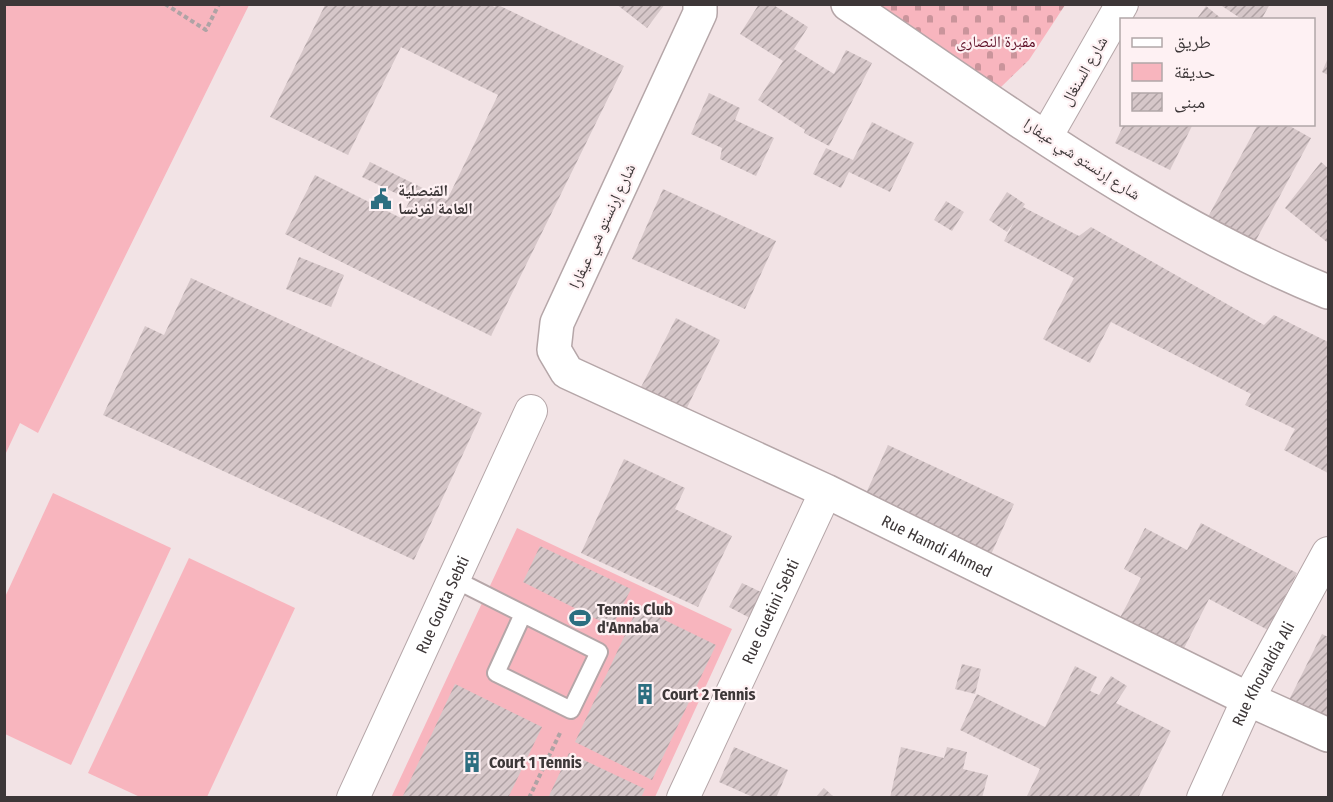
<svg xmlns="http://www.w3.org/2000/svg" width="1333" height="802" font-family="'Fira Sans Condensed','Noto Naskh Arabic',sans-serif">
<defs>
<pattern id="cemetery-stones" width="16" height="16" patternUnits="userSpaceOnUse" patternTransform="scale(1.5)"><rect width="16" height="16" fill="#f8b5be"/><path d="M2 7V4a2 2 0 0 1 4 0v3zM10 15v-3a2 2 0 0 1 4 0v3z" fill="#ca949b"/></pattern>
<pattern id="building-hatch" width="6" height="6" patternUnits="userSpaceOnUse" patternTransform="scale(1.5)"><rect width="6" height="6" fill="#d6c7c9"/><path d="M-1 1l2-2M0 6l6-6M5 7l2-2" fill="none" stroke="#afa2a4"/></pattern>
</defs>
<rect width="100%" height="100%" fill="#f2e3e5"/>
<polygon fill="url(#cemetery-stones)" points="874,5 1065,5 1029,60 1000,88"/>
<g fill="#f8b5be">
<polygon points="5,4 249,5 38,433 20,423 5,455"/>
<polygon points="53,493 171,548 71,765 5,734 5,597"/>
<polygon points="517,528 732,629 655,797 391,798"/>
<polygon points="189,558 295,608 207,797 140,797 88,773"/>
</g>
<g fill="url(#building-hatch)">
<polygon points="496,4 624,66 491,336 285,234 315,175 401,218 410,200 362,177 370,162 447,200 498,95 401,47 348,155 270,117 325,5 490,5 495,7"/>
<polygon points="616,4 665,4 647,28"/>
<polygon points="759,4 772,4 808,27 794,49 834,74 846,50 872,63 829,146 804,133 805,130 758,100 783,61 740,34"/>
<polygon points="1219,4 1270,4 1261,20 1243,20"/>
<polygon points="1206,6 1223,20 1196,20"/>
<polygon points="1328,58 1328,75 1322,72"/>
<polygon points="709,93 740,108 735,120 774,138 756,176 720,159 722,148 691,134"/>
<polygon points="872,122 914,143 890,192 849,172 841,188 813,174 826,148 853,160"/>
<polygon points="1124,124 1193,124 1170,170 1115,143"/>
<polygon points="1258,124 1286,124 1311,138 1255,242 1208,217"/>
<polygon points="1321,162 1328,168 1328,243 1285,208"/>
<polygon points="663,189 776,241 745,309 632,259"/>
<polygon points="1007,192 1025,204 1023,207 1079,236 1091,227 1264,325 1274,315 1328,342 1328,473 1284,450 1295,429 1245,405 1251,394 1111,322 1090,363 1043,339 1074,278 1004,241 1014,222 1007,232 989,220"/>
<polygon points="946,201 964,212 952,231 934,220"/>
<polygon points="299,257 344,275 331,307 286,289"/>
<polygon points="191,278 482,413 414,560 103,415 145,326 164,335"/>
<polygon points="676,318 720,340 680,422 635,399"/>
<polygon points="888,445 1014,504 988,561 862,502"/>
<polygon points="624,459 685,488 675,509 732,536 698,607 581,553"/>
<polygon points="1201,523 1297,573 1268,630 1209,599 1177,662 1114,629 1141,578 1124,569 1145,528 1187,550"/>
<polygon points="540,546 631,589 612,627 523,582"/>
<polygon points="742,583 763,593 750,618 729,607"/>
<polygon points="638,607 716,645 652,780 575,742"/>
<polygon points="1322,634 1328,637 1328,720 1289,700"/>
<polygon points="962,664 981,669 975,694 955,689"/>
<polygon points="1075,666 1097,677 1090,691 1099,695 1111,676 1127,686 1116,703 1171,731 1138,798 1026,798 1040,769 960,730 977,694 1045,727"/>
<polygon points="455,684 542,727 508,798 402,798"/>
<polygon points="734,747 788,770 776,798 755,798 719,782"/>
<polygon points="901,747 944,758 947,747 967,752 963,769 988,775 982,798 890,798"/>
<polygon points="569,753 645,789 641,798 548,798"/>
<polygon points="824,788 835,798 815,798"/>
</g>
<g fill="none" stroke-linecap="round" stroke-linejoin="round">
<defs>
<polyline id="lane" points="454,579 599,652 571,710 496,673 523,614"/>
<g id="street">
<polyline points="1046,137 1122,4"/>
<path id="s1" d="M353 798 531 411"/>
<path id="s2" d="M683 798 826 491"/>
<path id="s3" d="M1203 798 1248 699 1328 553"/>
</g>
<g id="secondary">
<path id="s4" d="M700 4V13L557 323 554 350 567 372 826 491 1248 699 1328 735"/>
<path d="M848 4C1002 108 1155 222 1328 292"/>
</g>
</defs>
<use href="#lane" stroke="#b5a6a8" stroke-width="20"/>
<use href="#street" stroke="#b5a6a8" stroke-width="34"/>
<use href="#secondary" stroke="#b5a6a8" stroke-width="36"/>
<g stroke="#afa3a5" stroke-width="4" stroke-dasharray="4.5 3" stroke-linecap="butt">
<polyline points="165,4 206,30 219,4"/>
<polyline points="529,798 560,733"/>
</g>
<use href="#lane" stroke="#fff" stroke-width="16"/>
<use href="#street" stroke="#fff" stroke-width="32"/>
<use href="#secondary" stroke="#fff" stroke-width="33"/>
</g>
<defs>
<symbol id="civic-bare" viewBox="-9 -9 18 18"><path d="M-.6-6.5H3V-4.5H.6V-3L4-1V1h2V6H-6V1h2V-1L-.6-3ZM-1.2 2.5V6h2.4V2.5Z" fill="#2c6e80" stroke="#fef1f3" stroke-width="2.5" paint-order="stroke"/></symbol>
<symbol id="stadium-bare" viewBox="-9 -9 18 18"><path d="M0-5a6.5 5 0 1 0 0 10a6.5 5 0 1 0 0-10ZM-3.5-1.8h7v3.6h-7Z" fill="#2c6e80" stroke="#fef1f3" stroke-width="2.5" paint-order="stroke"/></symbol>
<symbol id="building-bare" viewBox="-9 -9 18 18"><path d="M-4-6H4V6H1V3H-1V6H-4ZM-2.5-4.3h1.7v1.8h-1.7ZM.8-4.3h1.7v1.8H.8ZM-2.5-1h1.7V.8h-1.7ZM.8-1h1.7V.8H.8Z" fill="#2c6e80" stroke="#fef1f3" stroke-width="2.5" paint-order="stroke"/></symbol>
</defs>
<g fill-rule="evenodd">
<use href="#civic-bare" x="366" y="184" width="30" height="30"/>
<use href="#stadium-bare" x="565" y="603" width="30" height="30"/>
<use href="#building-bare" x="630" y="679" width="30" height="30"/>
<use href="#building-bare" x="457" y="747" width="30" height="30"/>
</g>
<g text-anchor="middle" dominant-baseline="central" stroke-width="4.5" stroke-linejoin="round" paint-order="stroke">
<g font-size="16" fill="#5e0f26" stroke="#fef1f3">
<text x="996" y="41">مقبرة النصارى</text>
</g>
<g font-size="16" fill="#3d3738" stroke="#fef1f3">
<text transform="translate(1084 71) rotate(-60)">شارع السنغال</text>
<text transform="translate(1082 159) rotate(33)">شارع إرنستو شي عيفارا</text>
<text transform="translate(602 226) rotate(-65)">شارع إرنستو شي عيفارا</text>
<text stroke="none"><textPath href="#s4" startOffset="812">Rue Hamdi Ahmed</textPath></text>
<text stroke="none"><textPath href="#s1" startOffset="213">Rue Gouta Sebti</textPath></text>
<text stroke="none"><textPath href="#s2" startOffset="206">Rue Guetini Sebti</textPath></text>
<text stroke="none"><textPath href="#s3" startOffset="138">Rue Khoualdia Ali</textPath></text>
</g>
<g font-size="16" font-weight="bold" fill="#3d3738" stroke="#fef1f3" text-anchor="start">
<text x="398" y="190">القنصلية<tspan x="398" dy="18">العامة لفرنسا</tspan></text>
<text x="597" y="609">Tennis Club<tspan x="597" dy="18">d'Annaba</tspan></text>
<text x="662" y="694">Court 2 Tennis</text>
<text x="489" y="762">Court 1 Tennis</text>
</g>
</g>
<rect width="1333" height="802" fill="none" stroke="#3d3738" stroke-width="12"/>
<rect x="1120" y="18" width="195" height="108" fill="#fef1f3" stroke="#b1a7a8" stroke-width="1.5"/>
<rect x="1132" y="38" width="30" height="9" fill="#ffffff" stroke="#b1a7a8" stroke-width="1.5"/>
<text x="1174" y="48" font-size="18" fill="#3d3738">طريق</text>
<rect x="1132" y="63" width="30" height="18" fill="#f8b5be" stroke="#b1a7a8" stroke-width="1.5"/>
<text x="1174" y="78" font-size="18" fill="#3d3738">حديقة</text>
<rect x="1132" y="93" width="30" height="18" fill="url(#building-hatch)" stroke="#b1a7a8" stroke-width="1.5"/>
<text x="1174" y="108" font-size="18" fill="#3d3738">مبنى</text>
</svg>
